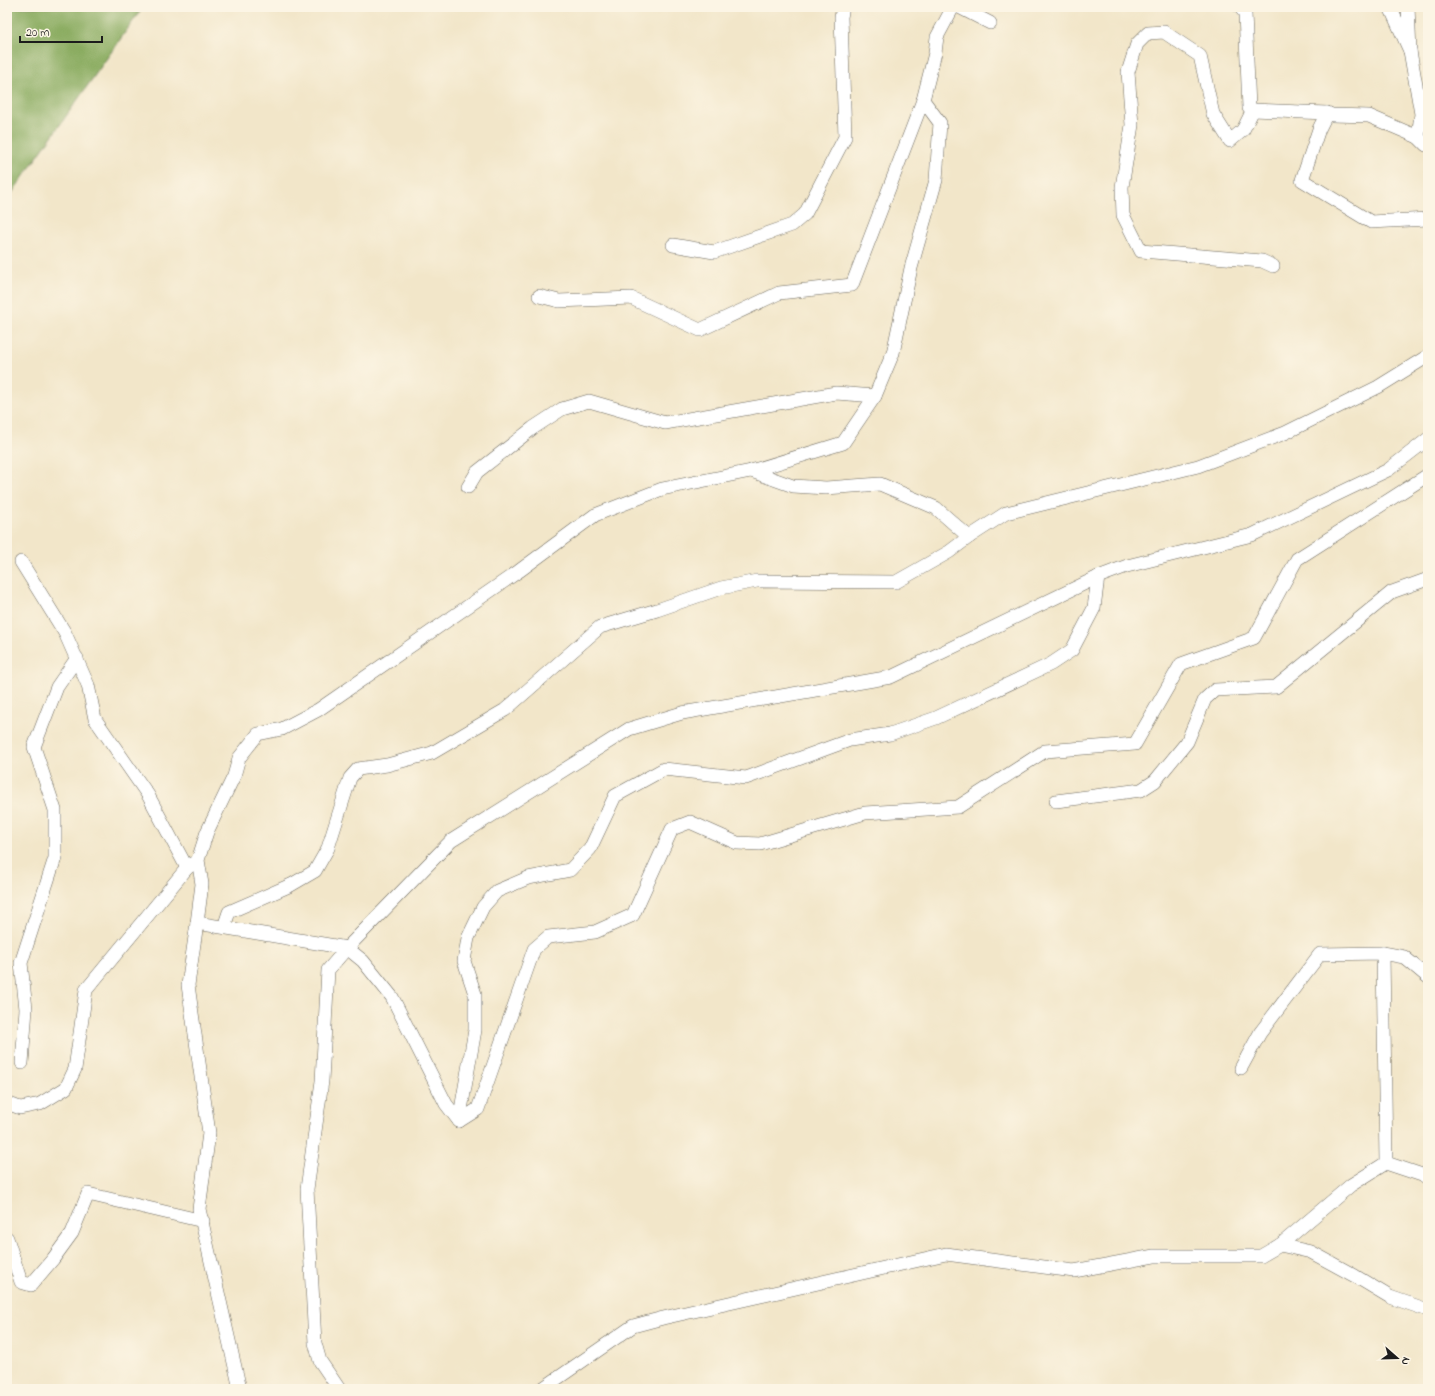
<svg xmlns="http://www.w3.org/2000/svg" width="1435" height="1396" font-family="'Indie Flower',sans-serif">
<rect width="100%" height="100%" fill="#fcf5e5"/>
<filter id="ink" filterUnits="userSpaceOnUse"><feTurbulence type="fractalNoise" baseFrequency=".025" numOctaves="2"/><feDisplacementMap in="SourceGraphic" scale="8" xChannelSelector="R" yChannelSelector="G"/><feConvolveMatrix kernelMatrix="1 2 1 2 8 2 1 2 1" color-interpolation-filters="sRGB"/></filter>
<filter id="wash" filterUnits="userSpaceOnUse"><feTurbulence type="fractalNoise" baseFrequency=".012" numOctaves="4" result="noise"/><feDisplacementMap in="SourceGraphic" scale="16" xChannelSelector="R" yChannelSelector="G"/><feGaussianBlur stdDeviation="0.9" result="paint"/><feColorMatrix in="noise" values="0 0 0 0 0 0 0 0 0 0 0 0 0 0 0 0 0 1.4 0 .05"/><feComposite in="paint" operator="in"/></filter>
<g filter="url(#wash)">
<rect width="100%" height="100%" fill="#f2e6c9"/>
<polygon fill="#8aac60" stroke="#53643e" points="7,7 143,7 7,200"/>
</g>
<g filter="url(#ink)">
<g fill="none" stroke-linecap="round" stroke-linejoin="round">
<defs>
<g id="service">
<polyline points="959,7 990,23"/>
<polyline points="1240,7 1245,13 1249,108 1253,110 1243,130 1230,141 1213,114 1200,56 1164,32 1148,33 1137,44 1128,72 1132,125 1122,187 1123,215 1141,251 1262,261 1273,266"/>
<polyline points="1390,7 1410,51 1408,7"/>
<polyline points="1410,51 1421,114 1418,137"/>
<polyline points="1253,110 1327,113"/>
<polyline points="1428,145 1426,145 1418,137 1369,116 1332,115 1327,113 1319,129 1302,180 1371,222 1428,219"/>
<polyline points="673,245 714,252 792,225 805,214 845,137 841,17 843,7"/>
<polyline points="539,296 559,301 631,298 700,330 779,293 852,285 923,100"/>
<polyline points="751,471 793,486 826,488 880,484 936,508 969,537 1006,513 1198,466 1285,433 1378,387 1428,356"/>
<polyline points="468,487 477,472 533,428 562,409 589,401 665,423 836,393 875,396"/>
<polyline points="21,562 65,633 88,685 95,719 148,795 187,868"/>
<polyline points="1056,801 1141,790 1155,781 1187,742 1205,699 1215,690 1276,687 1392,592 1428,579"/>
<polyline points="197,923 347,948 363,961 392,997 446,1104 459,1121 478,1109 534,949 548,937 595,932 633,915 672,829 690,822 737,843 760,844 865,813 958,807 1045,751 1135,744 1181,664 1254,638 1297,559 1428,475"/>
<polyline points="224,927 229,912 291,885 315,871 328,848 350,778 358,769 387,765 432,753 505,710 600,627 657,610 721,588 757,581 896,582 949,552 969,537"/>
<polyline points="1383,953 1404,957 1428,977"/>
<polyline points="22,1063 26,1009 21,963 55,858 55,810 34,747 57,687 77,658"/>
<polyline points="1241,1068 1260,1033 1320,954 1383,953 1386,1163 1351,1185 1280,1245 1311,1252 1355,1276 1390,1297 1428,1310"/>
<polyline points="7,1103 20,1108 40,1104 66,1088 75,1069 86,990 187,868 195,862"/>
<polyline points="459,1121 475,1030 475,994 464,961 468,938 483,907 497,891 528,878 570,870 590,849 615,796 664,769 746,778 850,740 890,734 936,718 1051,664 1072,650 1094,608 1098,577"/>
<polyline points="1386,1163 1428,1177"/>
<polyline points="7,1238 21,1282 31,1285 53,1259 72,1233 88,1194 203,1221"/>
<polyline points="240,1389 199,1209 209,1133 188,985 197,923 202,884 198,860 207,832 234,776 239,758 258,734 282,729 318,710 519,571 595,515 662,489 751,471 843,443 875,396 893,353 911,268 936,180 940,123 923,100 935,53 937,37 953,7"/>
<polyline points="339,1389 320,1361 315,1343 307,1189 322,1081 328,970 347,948 451,841 629,729 682,713 891,677 1098,577 1127,566 1252,535 1388,470 1428,439"/>
<polyline points="542,1389 633,1326 663,1318 946,1254 1074,1271 1154,1256 1261,1256 1280,1245"/>
</g>
</defs>
<use href="#service" stroke="#676359" stroke-width="14"/>
<use href="#service" stroke="#fff" stroke-width="13"/>
</g>
</g>
<rect width="1435" height="1396" fill="none" stroke="#fcf5e5" stroke-width="24"/>
<g transform="translate(1397 1358) rotate(110)" stroke="#fcf5e5" stroke-width="3" paint-order="stroke">
<path d="M0-3L7 15L0 10L-7 15Z" fill="#1c1c1c"/>
<text y="-6" font-size="11" font-weight="bold" text-anchor="middle" fill="#1c1c1c">N</text>
</g>
<path d="M20 36v6h82v-6" fill="none" stroke="#1c1c1c" stroke-width="2"/>
<text x="26" y="36" font-size="12" fill="#1c1c1c" stroke="#fcf5e5" stroke-width="3" paint-order="stroke">20 m</text>
</svg>
